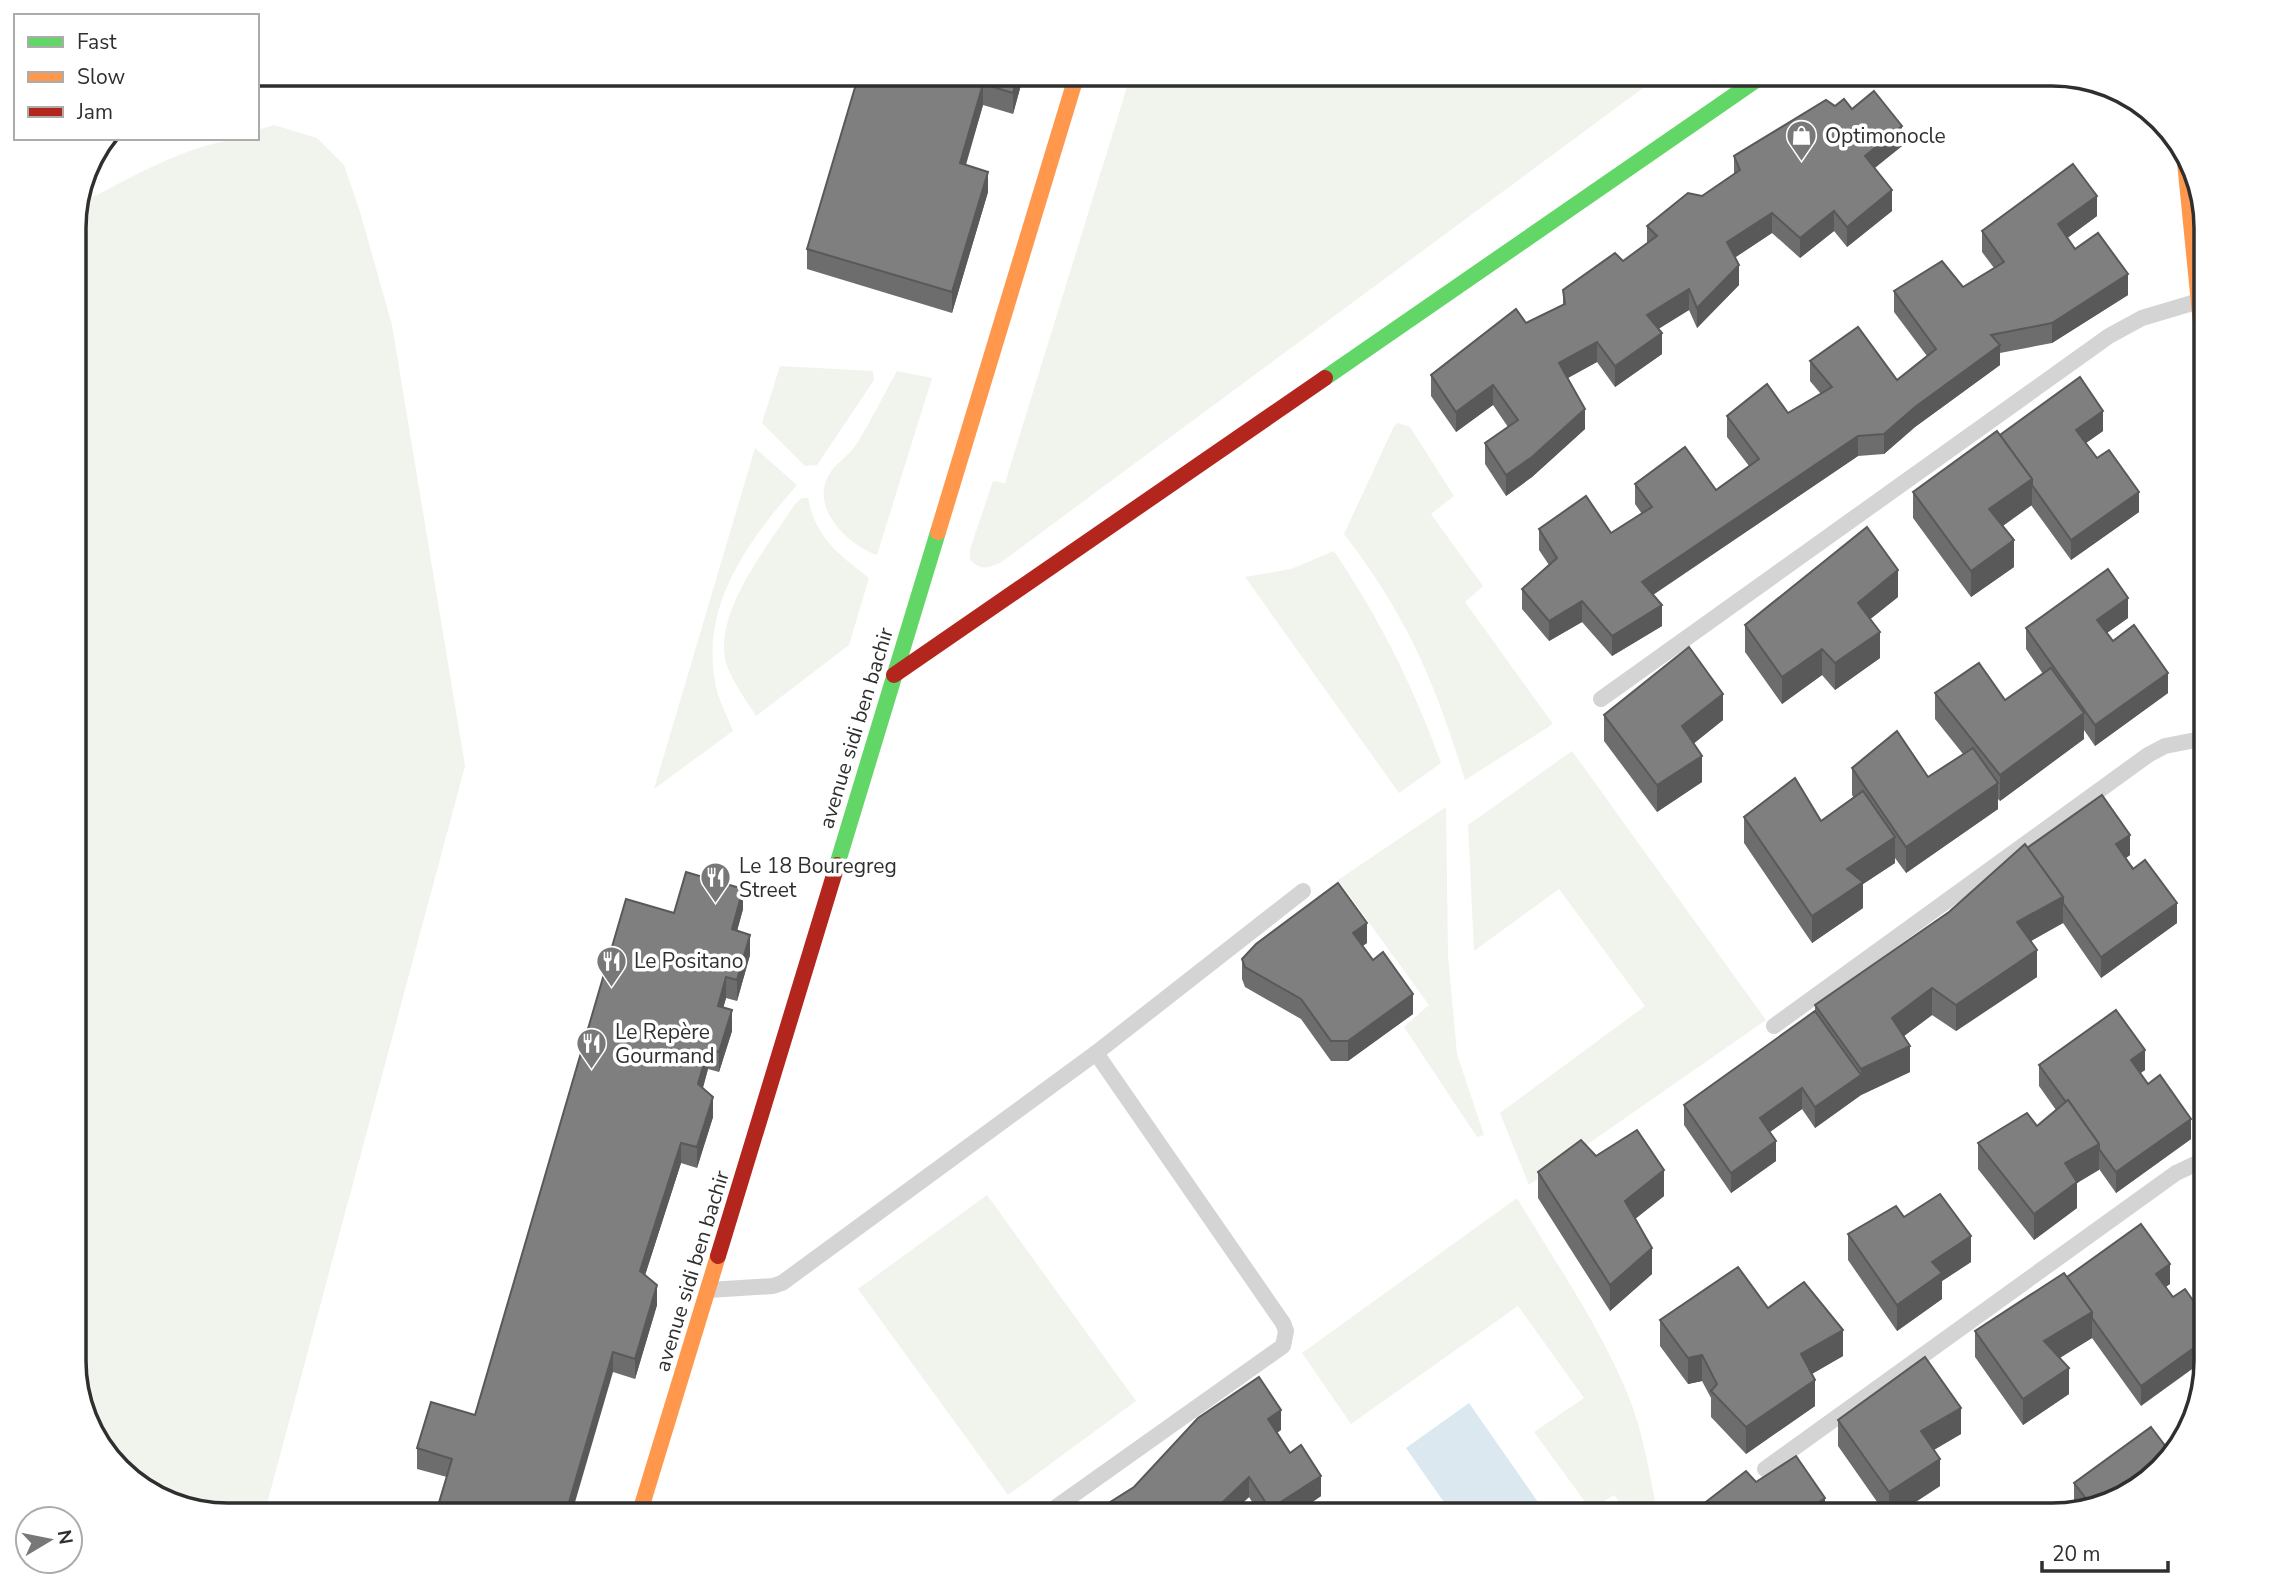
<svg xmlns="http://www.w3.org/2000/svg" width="2280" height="1589" font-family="'Nunito Sans',sans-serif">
<rect width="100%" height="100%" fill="#fff"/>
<g fill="#f1f4ec">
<path d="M1131 74H1662L1000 563C987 568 980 571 970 559V549L993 481 1005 483Z"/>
<path d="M274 125 317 138 344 165 360 212 392 325 465 766 264 1515H228L142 1489 94 1438 74 1371V218L77 205C132 178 194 138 257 138V130Z"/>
<polygon points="780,366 873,371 874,380 817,465 805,466 762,423"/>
<path d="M897 371 932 378 877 555C848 545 808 507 830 473 837 462 851 454 858 442 872 419 884 394 897 371Z"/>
<path d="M1398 423 1410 427 1454 496 1431 514 1483 586 1465 602 1553 724 1465 780C1435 682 1407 616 1344 534L1394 426Z"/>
<path d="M755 448 797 485C750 539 701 603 715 681 717 698 727 715 733 731L654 789Z"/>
<path d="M802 498H808C816 538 839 555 869 578L849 645 756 716C746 700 729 677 725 659 716 608 769 545 795 504Z"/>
<path d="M1334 551C1379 618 1414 687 1441 763L1399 793 1245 577 1291 569Z"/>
<polygon points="1572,751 1766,1020 1529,1185 1500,1113 1645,1006 1559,889 1474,951 1468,825"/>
<polygon points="1446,807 1448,956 1457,1054 1484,1135 1477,1137 1404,1027 1429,1005 1338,880"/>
<polygon points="987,1195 1136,1401 1008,1495 858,1289"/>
<path d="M1517 1198C1555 1262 1600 1326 1628 1395 1642 1429 1648 1465 1655 1500L1635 1515H1628L1614 1495 1591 1510 1534 1432 1584 1398 1518 1306 1351 1424 1302 1353Z"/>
</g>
<polygon fill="#dbe8f0" points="1469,1403 1547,1515 1453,1515 1406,1448"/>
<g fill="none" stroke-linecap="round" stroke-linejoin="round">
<g stroke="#d4d4d4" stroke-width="16">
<polyline points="1601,699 2109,336 2142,318 2199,301"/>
<polyline points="1774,1026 2148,755 2165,746 2206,738"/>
<polyline points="709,1290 773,1286 782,1283 1096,1053 1303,891"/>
<polyline points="1765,1469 2176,1173 2206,1159"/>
<polyline points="1045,1515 1283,1346 1286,1331 1283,1323 1096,1053"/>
</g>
<g stroke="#63d668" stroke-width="16">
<polyline points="1325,378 1765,74"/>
<polyline points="837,865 938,532"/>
</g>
<g stroke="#ff974d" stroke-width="16">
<polyline points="2184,152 2206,374"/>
<polyline points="938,532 1077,74"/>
<polyline points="639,1515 718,1256"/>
</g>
<g stroke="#b3261e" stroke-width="16">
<polyline points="894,675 1325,378"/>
<polyline points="718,1256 837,865"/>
</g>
</g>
<g fill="#6d6d6d">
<polygon points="859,74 1024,74 1013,114 983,105 966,165 988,192 952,313 807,269 807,249"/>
<polygon points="1835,106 1852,109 1902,146 1874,168 1892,211 1847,247 1834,231 1800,258 1772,233 1735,257 1739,285 1697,328 1689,310 1658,329 1662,354 1615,387 1597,362 1567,378 1585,429 1532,477 1506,496 1485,464 1485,443 1508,427 1493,405 1456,432 1431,396 1431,375 1526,323 1563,305 1563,290 1623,261 1647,243 1647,226 1702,196 1734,175 1734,156"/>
<polygon points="2097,216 2067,238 2075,249 2128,295 2052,343 2000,353 2000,365 1915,427 1884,454 1858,456 1653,595 1662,626 1612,656 1582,622 1549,641 1522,609 1522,589 1549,565 1539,550 1539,529 1611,533 1642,514 1635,504 1635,484 1716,490 1749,466 1727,437 1727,416 1788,413 1821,394 1810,381 1810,361 1897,380 1927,356 1894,312 1894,291 1963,287 1994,268 1982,252 1982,231"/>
<polygon points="2103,431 2086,443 2139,512 2071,560 2031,505 2002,526 2014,567 1971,597 1913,518 1913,492 2000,435"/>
<polygon points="1898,597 1870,619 1880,658 1835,690 1822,675 1782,704 1745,652 1745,625"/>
<polygon points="2128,618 2107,633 2113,641 2168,693 2095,746 2084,730 2084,739 2000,801 1998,799 1998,809 1906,873 1895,858 1895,863 1863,884 1863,908 1812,943 1744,843 1744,817 1821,821 1854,798 1852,795 1852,768 1928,777 1963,754 1935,719 1935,693 2005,700 2043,674 2026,649 2026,628"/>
<polygon points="1604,715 1723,720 1694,743 1702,782 1657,812 1604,741"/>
<polygon points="2027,848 2130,855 2126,858 2177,923 2101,978 2063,923 2030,941 2037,977 1956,1031 1932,1015 1904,1036 1910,1072 1861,1095 1815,1128 1802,1109 1770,1132 1776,1161 1731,1193 1684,1125 1684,1105 1815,1011 1815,1005 1949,912"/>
<polygon points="743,909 737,931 750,955 737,1001 726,998 723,1008 732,1031 719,1072 708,1069 703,1088 713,1117 697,1168 681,1163 645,1275 657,1305 635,1379 613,1372 447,1477 417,1469 417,1448 475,1415 674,913"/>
<polygon points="1367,943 1362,946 1413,1014 1348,1061 1331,1061 1301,1019 1245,987 1242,979 1242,959"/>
<polygon points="2039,1065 2145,1070 2140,1073 2191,1139 2116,1193 2099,1169 2077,1183 2077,1208 2034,1240 1978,1169 1978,1143 2037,1126 2056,1110 2039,1086"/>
<polygon points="1596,1156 1664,1196 1635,1219 1652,1274 1610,1311 1538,1198 1538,1172"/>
<polygon points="1904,1217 1971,1262 1942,1281 1942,1299 1897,1331 1848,1260 1848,1234"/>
<polygon points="2067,1277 2170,1284 2165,1287 2141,1406 2092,1338 2060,1358 2069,1394 2023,1425 1975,1357 1975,1331"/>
<polygon points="1768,1308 1843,1356 1812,1374 1815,1406 1746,1454 1711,1417 1711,1398 1702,1381 1688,1384 1660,1346 1660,1320"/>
<polygon points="1838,1420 1961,1434 1934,1450 1940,1486 1894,1516 1887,1516 1838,1446"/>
<polygon points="1281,1430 1277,1433 1321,1496 1292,1516 1261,1516 1249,1497 1229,1516 1088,1516"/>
<polygon points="2074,1483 2129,1495 2078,1509 2074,1503"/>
</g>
<g fill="#595959">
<polygon points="1018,74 1024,74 1013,114 1013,93"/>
<polygon points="983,84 983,105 960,183 960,163"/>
<polygon points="1902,126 1902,146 1865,176 1865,156"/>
<polygon points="988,172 988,192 952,313 952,292"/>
<polygon points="1892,190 1892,211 1847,247 1847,227"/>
<polygon points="2097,196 2097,216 2058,245 2058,224"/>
<polygon points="1834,211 1834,231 1800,258 1800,238"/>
<polygon points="1772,213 1772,233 1727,263 1727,242"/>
<polygon points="1739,265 1739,285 1697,328 1697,308"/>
<polygon points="2128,274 2128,295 2052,343 2052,323"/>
<polygon points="1689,289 1689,310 1647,336 1647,315"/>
<polygon points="1662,333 1662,354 1615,387 1615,366"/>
<polygon points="1597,342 1597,362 1559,383 1559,363"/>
<polygon points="2000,345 2000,365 1915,427 1884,454 1884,434 1915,407"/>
<polygon points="1493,385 1493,405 1456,432 1456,412"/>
<polygon points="1585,409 1585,429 1532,477 1506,496 1506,475"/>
<polygon points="2103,411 2103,431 2076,450 2076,430"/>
<polygon points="1858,436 1858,456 1642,602 1642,582"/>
<polygon points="2032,479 2032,505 1989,536 1989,509"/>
<polygon points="2139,492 2139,512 2071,560 2071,540"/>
<polygon points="2014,540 2014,567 1971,597 1971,571"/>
<polygon points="1898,570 1898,597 1858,629 1858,603"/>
<polygon points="2128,598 2128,618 2097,640 2097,620"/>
<polygon points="1582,601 1582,622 1549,641 1549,621"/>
<polygon points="1662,605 1662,626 1612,656 1612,636"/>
<polygon points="1880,632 1880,658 1835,690 1835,663"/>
<polygon points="1822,649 1822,675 1782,704 1782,677"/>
<polygon points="2168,673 2168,693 2095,746 2095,725"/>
<polygon points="1723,694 1723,720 1682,753 1682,726"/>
<polygon points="2084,713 2084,739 2000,801 2000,775"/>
<polygon points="1702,756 1702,782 1657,812 1657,785"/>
<polygon points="1998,783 1998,809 1906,873 1906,847"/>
<polygon points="2130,835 2130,855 2116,865 2116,844"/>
<polygon points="1895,837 1895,863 1863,884 1863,908 1812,943 1812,916 1847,869"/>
<polygon points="743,889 743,909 732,949 732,929"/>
<polygon points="2063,897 2063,923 2017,949 2017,922"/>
<polygon points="2177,903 2177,923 2101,978 2101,957"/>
<polygon points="1367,923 1367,943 1353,953 1353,933"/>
<polygon points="750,935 750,955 737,1001 737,980"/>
<polygon points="2037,950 2037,977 1956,1031 1956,1005"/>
<polygon points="726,977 726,998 718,1027 718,1006"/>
<polygon points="1932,988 1932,1015 1892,1045 1892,1018"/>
<polygon points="1413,994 1413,1014 1348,1061 1348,1041"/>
<polygon points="732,1010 732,1031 719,1072 719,1052"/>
<polygon points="1910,1046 1910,1072 1861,1095 1815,1128 1815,1107 1861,1075 1861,1069"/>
<polygon points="708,1049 708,1069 698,1104 698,1084"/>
<polygon points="2145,1050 2145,1070 2131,1080 2131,1060"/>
<polygon points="1802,1088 1802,1109 1760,1139 1760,1118"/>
<polygon points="713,1097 713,1117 697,1168 697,1147"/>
<polygon points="2191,1119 2191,1139 2116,1193 2116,1172"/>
<polygon points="1776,1141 1776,1161 1731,1193 1731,1173"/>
<polygon points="681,1143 681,1163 640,1291 640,1271"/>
<polygon points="2099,1144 2099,1170 2077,1183 2077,1208 2034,1240 2034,1214 2065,1163"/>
<polygon points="1664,1170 1664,1196 1625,1227 1625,1201"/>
<polygon points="1971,1236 1971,1262 1942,1281 1942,1299 1897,1331 1897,1305 1932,1262"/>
<polygon points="1652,1248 1652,1274 1610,1311 1610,1285"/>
<polygon points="2170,1264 2170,1284 2156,1294 2156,1274"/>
<polygon points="657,1285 657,1305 635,1379 635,1359"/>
<polygon points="2092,1312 2092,1338 2044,1367 2044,1341"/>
<polygon points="1843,1330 1843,1356 1801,1380 1801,1354"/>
<polygon points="2206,1339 2206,1359 2141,1406 2141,1386"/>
<polygon points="613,1352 613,1372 571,1516 565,1516"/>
<polygon points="1702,1355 1702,1381 1688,1384 1688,1358"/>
<polygon points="2069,1368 2069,1394 2023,1425 2023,1399"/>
<polygon points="1815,1380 1815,1406 1746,1454 1746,1427"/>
<polygon points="1961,1408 1961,1434 1921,1457 1921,1431"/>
<polygon points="1281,1410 1281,1430 1268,1439 1268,1419"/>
<polygon points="1940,1459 1940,1486 1894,1516 1889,1516 1889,1492"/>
<polygon points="1321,1476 1321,1496 1292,1516 1270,1516 1270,1509"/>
<polygon points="1249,1477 1249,1497 1229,1516 1208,1516"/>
<polygon points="1825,1498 1825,1516 1800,1516"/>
</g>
<g fill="#7f7f7f" stroke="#595959" stroke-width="2">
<polygon points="859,74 1018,74 1013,93 983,84 960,163 988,172 952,292 807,249"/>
<polygon points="1874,91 1902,126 1865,156 1892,190 1847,227 1834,211 1800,238 1772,213 1727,242 1739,265 1697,308 1689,289 1647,315 1662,333 1615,366 1597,342 1559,363 1585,409 1532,457 1506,475 1485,443 1518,420 1493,385 1456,412 1431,375 1516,309 1526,323 1565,304 1563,290 1615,253 1623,261 1657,236 1647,226 1688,193 1702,196 1740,170 1734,156 1826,100 1835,106 1844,99 1852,109"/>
<polygon points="2073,164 2097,196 2058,224 2075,249 2098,233 2128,274 2052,323 1991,335 2000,345 1915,407 1884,434 1858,436 1642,582 1662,605 1612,636 1582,601 1549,621 1522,589 1557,558 1539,529 1586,496 1611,533 1652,507 1635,484 1685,447 1716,490 1759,459 1727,416 1767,384 1788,413 1832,387 1810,361 1858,327 1897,380 1936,349 1894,291 1942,261 1963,287 2004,262 1982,231"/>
<polygon points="2080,377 2103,411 2076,430 2097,458 2109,450 2139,492 2071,540 2032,485 2032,479 2000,435"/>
<polygon points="1997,431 2032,479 1989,509 2014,540 1971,571 1913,492"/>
<polygon points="1867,527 1898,570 1858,603 1880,632 1835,663 1822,649 1782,677 1745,625"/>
<polygon points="2108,569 2128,598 2097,620 2113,641 2134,625 2168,673 2095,725 2026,628"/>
<polygon points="1689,647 1723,694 1682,726 1702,756 1657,785 1604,715"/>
<polygon points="1979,663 2005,700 2051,668 2084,713 2000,775 1935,693"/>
<polygon points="1897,731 1928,777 1973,748 1998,783 1906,847 1852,768"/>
<polygon points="1795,778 1821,821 1863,791 1895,837 1847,869 1863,882 1812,916 1744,817"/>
<polygon points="2102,795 2130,835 2116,844 2133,869 2145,860 2177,903 2101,957 2063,903 2063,897 2027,848"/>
<polygon points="2025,844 2063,897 2017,922 2037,950 1956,1005 1932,988 1892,1018 1910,1046 1861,1069 1815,1005 1949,912"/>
<polygon points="686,872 743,889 732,929 750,935 737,980 726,977 718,1006 732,1010 719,1052 708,1049 698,1084 713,1097 697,1147 681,1143 640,1271 657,1285 635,1359 613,1352 565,1516 435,1516 452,1459 417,1448 431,1402 475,1415 626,899 674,913"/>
<polygon points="1338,883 1367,923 1353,933 1373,960 1383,952 1413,994 1348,1041 1331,1041 1301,999 1245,967 1242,959 1256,944"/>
<polygon points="2116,1010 2145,1050 2131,1060 2148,1084 2160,1075 2191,1119 2116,1172 2099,1149 2099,1144 2068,1100 2066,1102 2039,1065"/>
<polygon points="1815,1011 1861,1075 1815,1107 1802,1088 1760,1118 1776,1141 1731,1173 1684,1105"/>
<polygon points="2068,1100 2099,1144 2065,1163 2077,1182 2034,1214 1978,1143 2027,1113 2037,1126"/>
<polygon points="1637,1130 1664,1170 1625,1201 1652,1248 1610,1285 1538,1172 1581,1140 1596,1156"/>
<polygon points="1940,1194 1971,1236 1932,1262 1942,1273 1897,1305 1848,1234 1896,1206 1904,1217"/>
<polygon points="2141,1224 2170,1264 2156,1274 2173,1297 2185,1289 2206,1319 2206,1339 2141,1386 2092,1318 2092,1312 2067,1277"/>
<polygon points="1738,1267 1768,1308 1804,1282 1843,1330 1801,1354 1815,1380 1746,1427 1711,1391 1717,1384 1702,1355 1688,1358 1660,1320"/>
<polygon points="2064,1273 2092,1312 2044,1341 2069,1368 2023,1399 1975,1331"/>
<polygon points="1925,1357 1961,1408 1921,1431 1940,1459 1889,1492 1838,1420"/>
<polygon points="1259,1377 1281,1410 1268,1419 1290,1453 1301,1445 1321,1476 1270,1509 1249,1477 1208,1516 1088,1516 1134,1487 1198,1418"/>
<polygon points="2151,1427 2172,1455 2129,1495 2091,1505 2074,1483"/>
<polygon points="1796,1456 1825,1498 1800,1516 1689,1516 1689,1515 1746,1471 1756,1482"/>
</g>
<defs>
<symbol id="shop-pin" viewBox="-11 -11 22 30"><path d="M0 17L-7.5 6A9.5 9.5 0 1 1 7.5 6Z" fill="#787878" stroke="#fff"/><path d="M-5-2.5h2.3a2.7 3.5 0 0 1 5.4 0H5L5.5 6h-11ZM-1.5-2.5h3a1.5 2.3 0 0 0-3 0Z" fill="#fff"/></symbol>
<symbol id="restaurant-pin" viewBox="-11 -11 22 30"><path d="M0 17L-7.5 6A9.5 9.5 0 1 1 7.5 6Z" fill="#787878" stroke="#fff"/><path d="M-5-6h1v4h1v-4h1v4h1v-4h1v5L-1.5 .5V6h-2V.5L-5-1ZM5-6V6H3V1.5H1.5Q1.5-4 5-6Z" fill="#fff"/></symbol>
</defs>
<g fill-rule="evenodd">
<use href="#shop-pin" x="1784" y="118" width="35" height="47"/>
<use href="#restaurant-pin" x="698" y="860" width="35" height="47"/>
<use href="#restaurant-pin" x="594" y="944" width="35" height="47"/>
<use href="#restaurant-pin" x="574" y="1026" width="35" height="47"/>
</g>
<g text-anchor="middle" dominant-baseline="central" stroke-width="7" stroke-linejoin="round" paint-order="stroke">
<g font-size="21" fill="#2f2f2f" stroke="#fff" text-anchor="start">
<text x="1825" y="136">Optimonocle</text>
<text x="739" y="866">Le 18 Bouregreg<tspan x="739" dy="24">Street</tspan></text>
<text x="634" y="961">Le Positano</text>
<text x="615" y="1032">Le Repère<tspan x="615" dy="24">Gourmand</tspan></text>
</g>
<g font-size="21" fill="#2f2f2f" stroke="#fff">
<text transform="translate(856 728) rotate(-73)">avenue sidi ben bachir</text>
<text transform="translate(692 1271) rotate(-73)">avenue sidi ben bachir</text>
</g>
</g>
<path d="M0 0H2280V1589H0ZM228 86H2052A142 142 0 0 1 2194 228V1361A142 142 0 0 1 2052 1503H228A142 142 0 0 1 86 1361V228A142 142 0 0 1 228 86Z" fill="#fff" fill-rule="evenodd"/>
<path fill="none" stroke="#2f2f2f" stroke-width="3.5" d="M228 86H2052A142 142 0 0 1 2194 228V1361A142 142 0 0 1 2052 1503H228A142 142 0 0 1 86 1361V228A142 142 0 0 1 228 86Z"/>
<rect x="14" y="14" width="245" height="126" fill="#ffffff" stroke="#acacac" stroke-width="2"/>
<rect x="28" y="37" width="35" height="10" fill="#63d668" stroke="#acacac" stroke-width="2"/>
<text x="77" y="49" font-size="21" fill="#2f2f2f">Fast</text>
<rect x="28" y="72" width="35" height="10" fill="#ff974d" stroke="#acacac" stroke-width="2"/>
<text x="77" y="84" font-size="21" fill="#2f2f2f">Slow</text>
<rect x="28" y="107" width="35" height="10" fill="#b3261e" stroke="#acacac" stroke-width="2"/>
<text x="77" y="119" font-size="21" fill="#2f2f2f">Jam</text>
<g transform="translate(49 1540) rotate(80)"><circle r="33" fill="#ffffff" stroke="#acacac" stroke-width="2"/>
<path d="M0-5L12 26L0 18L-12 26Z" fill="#787878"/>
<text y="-10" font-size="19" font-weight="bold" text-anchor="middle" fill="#2f2f2f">N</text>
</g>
<path d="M2042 1561v10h126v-10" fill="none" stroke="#2f2f2f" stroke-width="3.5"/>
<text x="2052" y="1561" font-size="21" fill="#2f2f2f" stroke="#ffffff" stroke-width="5" paint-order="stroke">20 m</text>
</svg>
